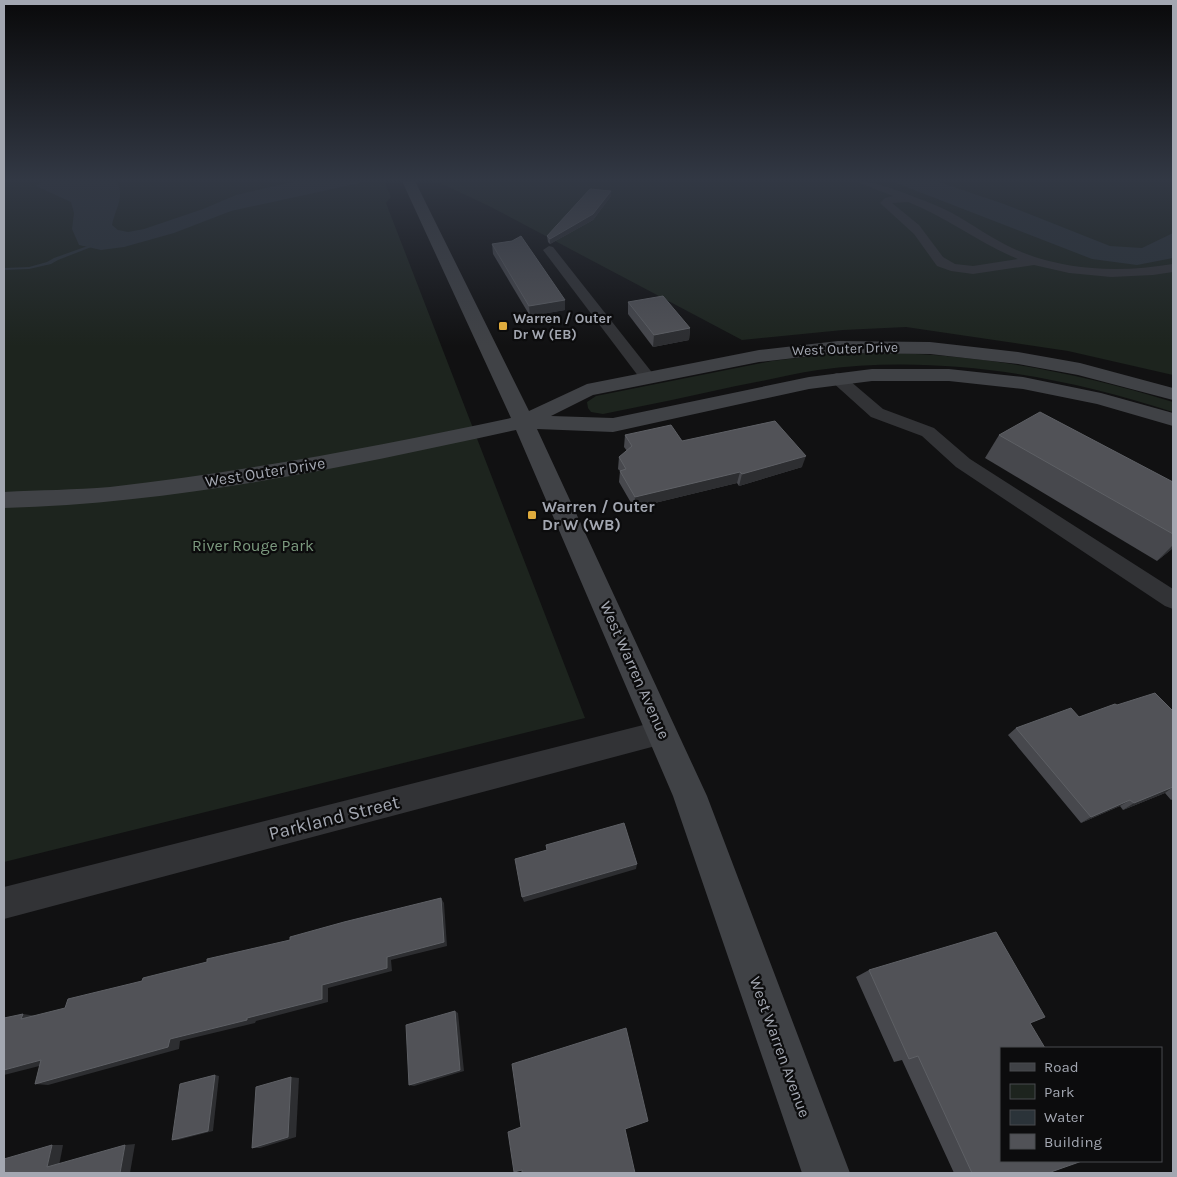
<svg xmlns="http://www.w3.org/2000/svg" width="1177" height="1177" font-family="Karla,sans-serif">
<rect width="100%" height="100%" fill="#111112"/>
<g fill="#1d241e">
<polygon points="4,181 384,181 391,197 386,203 585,718 4,862"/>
<polygon points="431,181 1173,181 1173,375 1068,351 906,327 843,330 742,340 489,206 438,182"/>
<path d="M888 353C985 355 1080 373 1173 402V412C1060 375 937 354 818 370 791 374 764 381 736 386 692 396 647 405 603 414L591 412 588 408 587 402 596 396 772 361 830 354Z"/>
</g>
<g fill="#2b3339">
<path d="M43 181H116C126 196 115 209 112 225L118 230 128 232 144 229 203 209 236 195 297 181H369L231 211 174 233 124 247 101 250 79 245 72 229 74 213 71 202 36 186Z"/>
<polygon points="891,181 936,181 1004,204 1110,246 1142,248 1173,233 1173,258 1137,265 1092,259"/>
</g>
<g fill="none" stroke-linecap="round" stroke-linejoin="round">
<polygon fill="#2b3339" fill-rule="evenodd" points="96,243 99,244 58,260 51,264 29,269 4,270 4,268 29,267 47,262 54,258"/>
<g fill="#323336" fill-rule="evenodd">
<path d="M855 181C871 181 884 186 899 191 917 198 935 204 952 213 972 224 991 238 1012 248 1062 271 1119 273 1173 264V272L1153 275 1111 277 1069 273 1034 265 973 274 951 271 937 266 914 234 880 203 885 198 893 196ZM908 202C947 217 980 244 1018 259L973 266 955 264 943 257 919 225 892 203Z"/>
<polygon points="549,246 553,247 654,375 656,378 654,381 642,381 543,250"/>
<polygon points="837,373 843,375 883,409 934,428 970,459 1173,589 1173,609 1165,606 956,467 922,436 871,417 831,381 829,378 831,375"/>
<polygon points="663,720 672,723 676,732 672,741 663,744 4,919 4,887"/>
</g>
<path fill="#404246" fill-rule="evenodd" d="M402 181H415L529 411 587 384 759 350 838 341 930 342 1018 352 1080 363 1173 388V400L1078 375 1018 364 930 354 838 353 759 362 593 395 551 416 613 418 809 377 872 369H949L1023 377 1101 393 1173 413V426L1097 404 1023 389 949 381H872L809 389 613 432 537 429 707 796 850 1173H802L673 796 516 430C347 467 177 503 4 508V492C39 490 75 490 110 487 245 472 378 446 511 418Z"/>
</g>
<g fill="#47484d">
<polygon points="611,191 611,196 593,220 550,244 548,242 547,236"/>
<polygon points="492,244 565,310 530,316 493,254"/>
<polygon points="628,302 690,328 689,340 653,347 628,314"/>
<polygon points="625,435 682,441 802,467 739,486 737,483 634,508 619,482 620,471 618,469 619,457 627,451 624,447"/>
<polygon points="999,435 1173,482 1173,548 1157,561 985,458"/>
<polygon points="1117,705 1173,711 1173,799 1171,800 1165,793 1123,810 1120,806 1081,823 1008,735 1016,728 1079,717"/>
<polygon points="869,970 1030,1023 1048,1173 954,1173 902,1060 894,1062 856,977"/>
</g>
<g fill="#2d2e31">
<polygon points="611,191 611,196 593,220 550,244 550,239"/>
<polygon points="565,300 565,310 530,316 529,306"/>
<polygon points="690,328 689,340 653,347 654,335"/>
<polygon points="806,456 802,467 739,486 742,474"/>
<polygon points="740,472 737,483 634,508 635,497"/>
<polygon points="1173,545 1173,548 1157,561"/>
<polygon points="1173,787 1165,793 1123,810 1134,803"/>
<polygon points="1130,800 1120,806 1081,823 1091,817"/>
<polygon points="637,864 636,869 524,902 522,897"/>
<polygon points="441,898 444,903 447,946 391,960 392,971 328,988 328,1002 256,1021 255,1023 180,1041 179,1049 48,1085 35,1084 170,1039 247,1018 387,957"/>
<polygon points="455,1011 458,1013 464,1071 414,1086 409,1085"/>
<polygon points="23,1014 37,1016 21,1019"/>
<polygon points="41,1060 55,1062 4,1075 4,1070"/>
<polygon points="215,1075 219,1076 213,1131 178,1140 172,1140"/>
<polygon points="291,1077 299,1078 296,1137 260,1148 252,1148"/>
<polygon points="135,1144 130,1173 120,1173 125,1145"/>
<polygon points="52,1145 63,1145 59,1166 47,1167"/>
</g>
<g fill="#515257" stroke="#5e6065">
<polygon points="590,189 611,191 593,214 550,239 547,236"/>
<polygon points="521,236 565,300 529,306 492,244 512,241"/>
<polygon points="663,296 690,328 654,335 628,302"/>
<polygon points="1040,412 1173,482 1173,534 999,435"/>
<polygon points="775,421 806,456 742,474 740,472 635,497 620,471 626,469 619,457 632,446 625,435 671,425 682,441"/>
<polygon points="1155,693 1173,711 1173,787 1134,803 1130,800 1091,817 1016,728 1071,708 1079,717 1115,704 1117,705"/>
<polygon points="624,823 637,864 522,897 515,859 547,850 546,845"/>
<polygon points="441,898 444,942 387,957 387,968 322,985 322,999 247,1018 247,1020 170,1039 168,1047 35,1084 41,1060 4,1070 4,1018 23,1014 21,1019 65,1008 68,999 142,981 143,978 207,962 207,959 290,940 290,937 344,922"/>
<polygon points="996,932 1045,1017 1030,1023 1045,1048 1001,1048 1001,1161 1082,1161 1048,1173 972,1173 918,1056 909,1059 869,970"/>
<polygon points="455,1011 460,1070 409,1085 406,1025"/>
<polygon points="626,1028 648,1121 625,1129 635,1173 522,1173 522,1170 514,1172 508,1132 521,1127 512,1064"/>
<polygon points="215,1075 208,1131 172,1140 180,1084"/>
<polygon points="291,1077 288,1137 252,1148 256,1087"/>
<polygon points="52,1145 47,1167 125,1145 120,1173 4,1173 4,1159"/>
</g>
<linearGradient id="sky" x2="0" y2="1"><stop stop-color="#09090a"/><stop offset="0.52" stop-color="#323844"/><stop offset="1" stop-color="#323844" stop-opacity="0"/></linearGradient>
<rect width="1177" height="346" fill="url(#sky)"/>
<g fill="#deab3d" stroke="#0c0c0d" stroke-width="2">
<rect x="498" y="321" width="10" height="10" rx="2.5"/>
<rect x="527" y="510" width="10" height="10" rx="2.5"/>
</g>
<g text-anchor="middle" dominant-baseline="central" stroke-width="4.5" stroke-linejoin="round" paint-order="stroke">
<g font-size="14" font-weight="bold" fill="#a3a7b1" stroke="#0c0c0d" text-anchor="start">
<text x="513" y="318">Warren / Outer<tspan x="513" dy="16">Dr W (EB)</tspan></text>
</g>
<g font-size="14" fill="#a3a7b1" stroke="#0c0c0d">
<text transform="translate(845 349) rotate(-2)">West Outer Drive</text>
</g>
<g font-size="16" fill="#a3a7b1" stroke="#0c0c0d">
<text transform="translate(265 472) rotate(-9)">West Outer Drive</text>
<text transform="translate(635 670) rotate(66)">West Warren Avenue</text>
<text transform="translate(780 1047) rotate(70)">West Warren Avenue</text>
</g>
<g font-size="16" font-weight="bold" fill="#a3a7b1" stroke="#0c0c0d" text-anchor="start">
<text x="542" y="506">Warren / Outer<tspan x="542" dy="18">Dr W (WB)</tspan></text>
</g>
<g font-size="16" fill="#7c9a7f" stroke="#0c0c0d">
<text x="253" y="545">River Rouge Park</text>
</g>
<g font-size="19" fill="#a3a7b1" stroke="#0c0c0d">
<text transform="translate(334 818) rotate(-14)">Parkland Street</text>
</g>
</g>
<rect width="1177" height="1177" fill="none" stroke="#a3a7b1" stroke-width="10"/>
<rect x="1000" y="1047" width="162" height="115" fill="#0c0c0d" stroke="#484a4f"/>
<rect x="1010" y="1063" width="25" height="8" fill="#404246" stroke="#484a4f"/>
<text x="1044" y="1072" font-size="15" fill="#a3a7b1">Road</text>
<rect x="1010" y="1084" width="25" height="15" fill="#1d241e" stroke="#484a4f"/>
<text x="1044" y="1097" font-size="15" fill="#a3a7b1">Park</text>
<rect x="1010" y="1110" width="25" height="15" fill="#2b3339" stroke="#484a4f"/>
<text x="1044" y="1122" font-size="15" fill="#a3a7b1">Water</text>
<rect x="1010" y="1134" width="25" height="15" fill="#515257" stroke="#484a4f"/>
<text x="1044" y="1147" font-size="15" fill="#a3a7b1">Building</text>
</svg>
